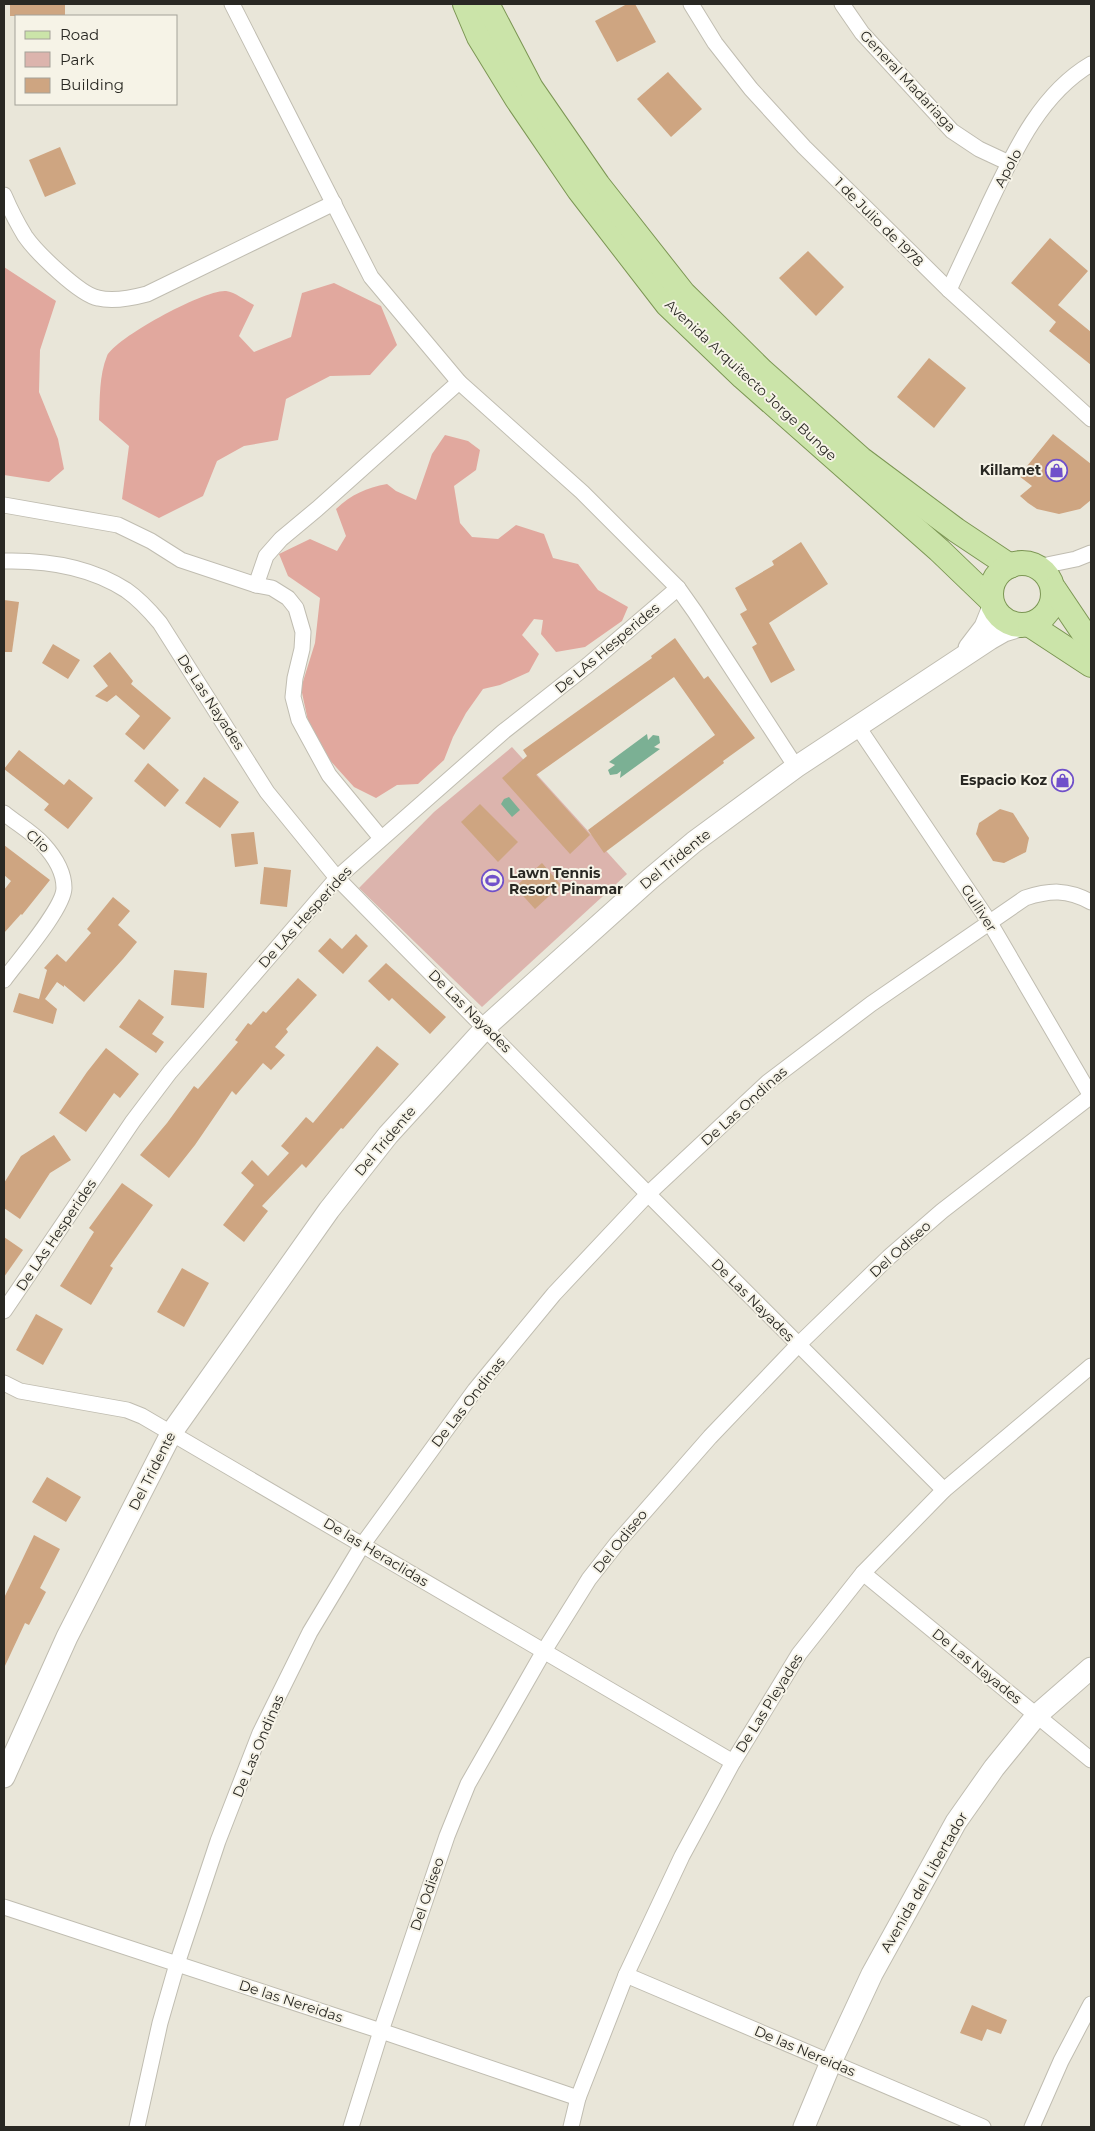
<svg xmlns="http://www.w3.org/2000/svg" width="1095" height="2131" font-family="Montserrat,sans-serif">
<rect width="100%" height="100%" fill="#e9e6d9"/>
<polygon fill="#dcb4ad" points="512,747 627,874 482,1007 359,888 434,812"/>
<g fill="#e1a89e">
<polygon points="4,267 56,301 40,350 39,392 58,439 64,469 49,482 4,475"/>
<path d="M334 283 381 306 397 345 370 375 330 376 286 399 278 440 244 446 217 461 203 496 159 518 122 499 129 446 99 420C100 398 99 376 107 356 115 338 205 289 226 291 235 292 246 301 254 305L239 336 254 352 291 337 302 293Z"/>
<path d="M445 435 468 441 480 450 476 470 454 486 460 523 472 537 498 539 516 525 544 534 553 558 578 564 598 590 628 607 622 621 585 647 556 652 541 634 543 620 534 619 522 635 539 654 529 672 500 685 483 689 466 713 453 737 444 760 418 784 397 785 376 798 354 787 327 757 308 721 301 688 315 643 320 598 288 576 279 554 310 539 337 551 346 536 336 509C352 494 366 488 387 484L396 491 416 500 432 454Z"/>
</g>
<g fill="#7bb094">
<polygon points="647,734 648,740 653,735 659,736 660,743 654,747 660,749 620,778 621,771 617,774 610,775 608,770 615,765 609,762"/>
<polygon points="509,797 520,810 512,817 501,804 504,799"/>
</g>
<g fill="#cea581">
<rect x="10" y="4" width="55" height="12"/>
<polygon points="627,4 635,4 656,42 617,62 595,21"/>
<polygon points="668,72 702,109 671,137 637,99"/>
<polygon points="60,147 76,184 45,197 29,160"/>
<polygon points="1050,238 1088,271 1058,305 1091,332 1091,365 1049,331 1056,322 1011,283"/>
<polygon points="808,251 844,287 816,316 779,278"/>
<polygon points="929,358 966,388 934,428 897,397"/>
<polygon points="1053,434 1091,464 1091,500 1080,509 1059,514 1037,509 1028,503 1020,496 1032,486 1019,476"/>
<polygon points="801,542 828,584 769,623 795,670 771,683 752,647 757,644 740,614 747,610 735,588 774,565 772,561"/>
<polygon points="4,600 19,602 12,652 4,652"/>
<polygon points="675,638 704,679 708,676 755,738 723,761 724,763 604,853 588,830 715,735 674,677 536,775 590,835 570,854 502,778 527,756 523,750 652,658 651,656"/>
<polygon points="53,644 80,660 68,679 42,663"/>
<polygon points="110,652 133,681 131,684 171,718 144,750 125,734 140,716 116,695 107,702 95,696 108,686 93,666"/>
<polygon points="19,750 64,785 69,779 93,798 68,829 44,810 49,804 4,769"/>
<polygon points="148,763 179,790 165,807 134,781"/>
<polygon points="204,777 239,802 220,828 185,803"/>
<polygon points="480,804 518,842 498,862 461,822"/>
<polygon points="1000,809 1013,813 1029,838 1026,852 1004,863 993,861 976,834 979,823"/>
<polygon points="254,832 258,864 235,867 231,834"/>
<polygon points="4,845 50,880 22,915 21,914 4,933 4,890 11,881 4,875"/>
<polygon points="542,863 561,885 535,909 515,887"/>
<polygon points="264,867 291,870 287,907 260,904"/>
<polygon points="113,897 130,911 118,925 137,942 123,959 84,1002 64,985 64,987 57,982 45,999 57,1009 53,1024 13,1012 19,993 39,999 47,970 44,968 57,954 66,962 91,933 87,929"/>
<polygon points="356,934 368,946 343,974 318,951 330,938 342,949"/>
<polygon points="386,963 446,1017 430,1034 392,998 389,1001 368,981"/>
<polygon points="174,970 207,973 204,1008 171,1005"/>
<polygon points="298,978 317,995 286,1029 288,1032 275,1047 285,1055 271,1070 263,1063 236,1095 232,1091 195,1145 169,1178 140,1155 167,1123 194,1086 198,1089 238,1042 235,1040 248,1023 251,1025 263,1011 266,1013"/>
<polygon points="139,999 164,1017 152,1034 164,1042 156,1053 119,1027"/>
<polygon points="377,1046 399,1064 343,1129 341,1128 306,1168 302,1164 262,1206 268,1211 244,1242 223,1225 254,1185 241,1173 252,1160 268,1176 289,1153 281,1146 306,1117 313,1123"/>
<polygon points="106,1048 139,1074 120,1098 114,1093 86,1132 59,1113 87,1072"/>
<polygon points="54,1135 71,1160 50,1173 20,1219 4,1208 4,1183 21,1156"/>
<polygon points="122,1183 153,1205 110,1266 113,1268 91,1305 60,1286 94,1232 89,1228"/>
<polygon points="4,1237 23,1250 4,1277"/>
<polygon points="182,1268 209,1283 184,1327 157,1312"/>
<polygon points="36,1314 63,1329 43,1365 16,1350"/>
<polygon points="47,1477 81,1497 66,1522 32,1502"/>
<polygon points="34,1535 60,1549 40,1588 46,1592 29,1625 25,1623 4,1668 4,1598"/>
<polygon points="972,2005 1007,2020 1001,2034 987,2029 982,2041 960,2033"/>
</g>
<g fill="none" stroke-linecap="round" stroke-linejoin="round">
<defs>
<g id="street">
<polyline points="232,4 371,277 459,382 582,492 678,588 695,612 796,767"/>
<polyline points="691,4 715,43 751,89 804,147 949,290 1091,419"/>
<polyline points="842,4 862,33 952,131 979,149 1009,163"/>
<path d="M4 195C10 209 17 223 25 236 36 252 80 295 98 298 114 302 132 298 147 294L334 203"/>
<path d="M949 290C962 261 976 233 989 204 1014 152 1040 94 1091 64"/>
<polyline points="4,505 118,525 151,541 181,560 256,585 272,588 288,598 296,608 303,632 302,649 295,678 293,697 299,720 329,775 381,838"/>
<path d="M4 561C47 560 89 566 126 590 139 599 150 611 160 623L267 792 337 878 648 1194 944 1490"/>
<polyline points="1037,567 1076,559 1091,553"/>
<polyline points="256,585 266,556 281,539 317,509 459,382"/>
<polyline points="858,727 990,923 1091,1096"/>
<path d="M4 813C16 823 32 832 43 844 54 856 64 871 64 888 64 908 17 962 4 980"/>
<polyline points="4,1311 133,1121 170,1072 337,878 503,732 588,665 678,588"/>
<polyline points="4,1383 20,1391 127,1410 142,1416 733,1762"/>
<polyline points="863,1573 1091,1760"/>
<polyline points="4,1907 381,2031 578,2098"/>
<polyline points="626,1975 983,2127"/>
<path d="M137 2127 160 2023 177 1964 218 1841 260 1733 310 1632 363 1544 475 1390 554 1294 648 1194 768 1082 871 1004 1025 898C1050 890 1067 889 1091 902"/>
<polyline points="351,2127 381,2031 447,1836 468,1784 544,1651 589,1579 618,1542 710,1437 798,1345 889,1257 942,1211 1091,1096"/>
<polyline points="571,2127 578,2098 626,1975 682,1856 733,1762 799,1654 863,1573 944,1490 1091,1366"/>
<polyline points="1032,2127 1061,2061 1091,2004"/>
</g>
<g id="secondary">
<polyline points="969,648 985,627 993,607"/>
<polyline points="4,1777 67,1637 172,1432 329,1210 388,1135 491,1022 650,879 694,842 796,767 990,639 1004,631 1020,626"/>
<polyline points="804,2127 831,2062 872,1974 956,1822 994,1768 1037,1715 1091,1668"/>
</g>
<g id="primary">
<polyline points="465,4 479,37 517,99 579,190 667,304 743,377 939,550 991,600"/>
<polyline points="487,4 531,88 598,185 683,293 762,371 861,459 956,530 1010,566"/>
<circle cx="1022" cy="594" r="31"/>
<polyline points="1054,589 1091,644"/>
<polyline points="1030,625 1091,665"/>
</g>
</defs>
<use href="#street" stroke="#c0bdb1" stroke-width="17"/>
<use href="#secondary" stroke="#c0bdb1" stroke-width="23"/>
<use href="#primary" stroke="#7c9654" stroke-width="26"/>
<use href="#street" stroke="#fff" stroke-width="15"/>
<use href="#secondary" stroke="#fff" stroke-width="21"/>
<use href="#primary" stroke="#cbe4a9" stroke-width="24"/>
</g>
<defs>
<symbol id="shop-ring" viewBox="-11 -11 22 22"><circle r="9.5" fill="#f6f3e7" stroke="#7050ca" stroke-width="1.5"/><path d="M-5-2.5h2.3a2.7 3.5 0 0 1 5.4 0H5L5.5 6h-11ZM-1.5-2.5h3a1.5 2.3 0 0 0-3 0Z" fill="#7050ca"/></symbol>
<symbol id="stadium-ring" viewBox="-11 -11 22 22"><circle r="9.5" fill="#f6f3e7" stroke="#7050ca" stroke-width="1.5"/><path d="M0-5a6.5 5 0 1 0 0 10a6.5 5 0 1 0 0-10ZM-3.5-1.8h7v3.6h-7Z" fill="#7050ca"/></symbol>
</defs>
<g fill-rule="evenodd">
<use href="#shop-ring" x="1044" y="458" width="25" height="25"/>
<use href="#shop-ring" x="1050" y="768" width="25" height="25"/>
<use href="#stadium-ring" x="480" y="868" width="25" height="25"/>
</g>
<g text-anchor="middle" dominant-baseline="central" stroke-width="4" stroke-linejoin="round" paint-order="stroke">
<g font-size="14" fill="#292823" stroke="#f6f3e7">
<text transform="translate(908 81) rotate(47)">General Madariaga</text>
<text transform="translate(1008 168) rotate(-62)">Apolo</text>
<text transform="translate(879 222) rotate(45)">1 de Julio de 1978</text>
<text transform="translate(751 380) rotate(43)">Avenida Arquitecto Jorge Bunge</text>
<text transform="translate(607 648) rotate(-40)">De LAs Hesperides</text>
<text transform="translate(211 702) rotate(57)">De Las Nayades</text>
<text transform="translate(38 841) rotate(43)">Clio</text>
<text transform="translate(675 859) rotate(-39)">Del Tridente</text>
<text transform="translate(979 908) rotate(57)">Gulliver</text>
<text transform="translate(305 917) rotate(-48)">De LAs Hesperides</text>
<text transform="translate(470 1011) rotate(45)">De Las Nayades</text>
<text transform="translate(744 1106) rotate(-42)">De Las Ondinas</text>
<text transform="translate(385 1141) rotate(-50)">Del Tridente</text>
<text transform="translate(56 1235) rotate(-56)">De LAs Hesperides</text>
<text transform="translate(900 1249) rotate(-42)">Del Odiseo</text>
<text transform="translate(753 1300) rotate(45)">De Las Nayades</text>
<text transform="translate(468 1402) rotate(-52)">De Las Ondinas</text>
<text transform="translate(152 1471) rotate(-63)">Del Tridente</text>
<text transform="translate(620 1541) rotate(-51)">Del Odiseo</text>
<text transform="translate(376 1552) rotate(31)">De las Heraclidas</text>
<text transform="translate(977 1666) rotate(39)">De Las Nayades</text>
<text transform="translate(769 1703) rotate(-58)">De Las Pleyades</text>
<text transform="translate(258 1746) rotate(-67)">De Las Ondinas</text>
<text transform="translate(924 1882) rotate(-60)">Avenida del Libertador</text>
<text transform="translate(427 1894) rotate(-71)">Del Odiseo</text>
<text transform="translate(291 2001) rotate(18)">De las Nereidas</text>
<text transform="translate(805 2051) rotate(23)">De las Nereidas</text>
</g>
<g font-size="14" font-weight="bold" fill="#292823" stroke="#f6f3e7" text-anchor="end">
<text x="1041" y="470">Killamet</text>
<text x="1047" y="780">Espacio Koz</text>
<text x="509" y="873" text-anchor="start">Lawn Tennis<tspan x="509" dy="16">Resort Pinamar</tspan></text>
</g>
</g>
<rect width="1095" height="2131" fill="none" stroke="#292823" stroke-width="10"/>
<rect x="15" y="15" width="162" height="90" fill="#f6f3e7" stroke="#a4a299"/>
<rect x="25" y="31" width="25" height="8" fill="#cbe4a9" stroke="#a4a299"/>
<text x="60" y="40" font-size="15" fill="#292823">Road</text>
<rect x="25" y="52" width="25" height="15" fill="#dcb4ad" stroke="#a4a299"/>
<text x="60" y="65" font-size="15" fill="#292823">Park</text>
<rect x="25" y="78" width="25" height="15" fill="#cea581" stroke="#a4a299"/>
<text x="60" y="90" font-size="15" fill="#292823">Building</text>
</svg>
